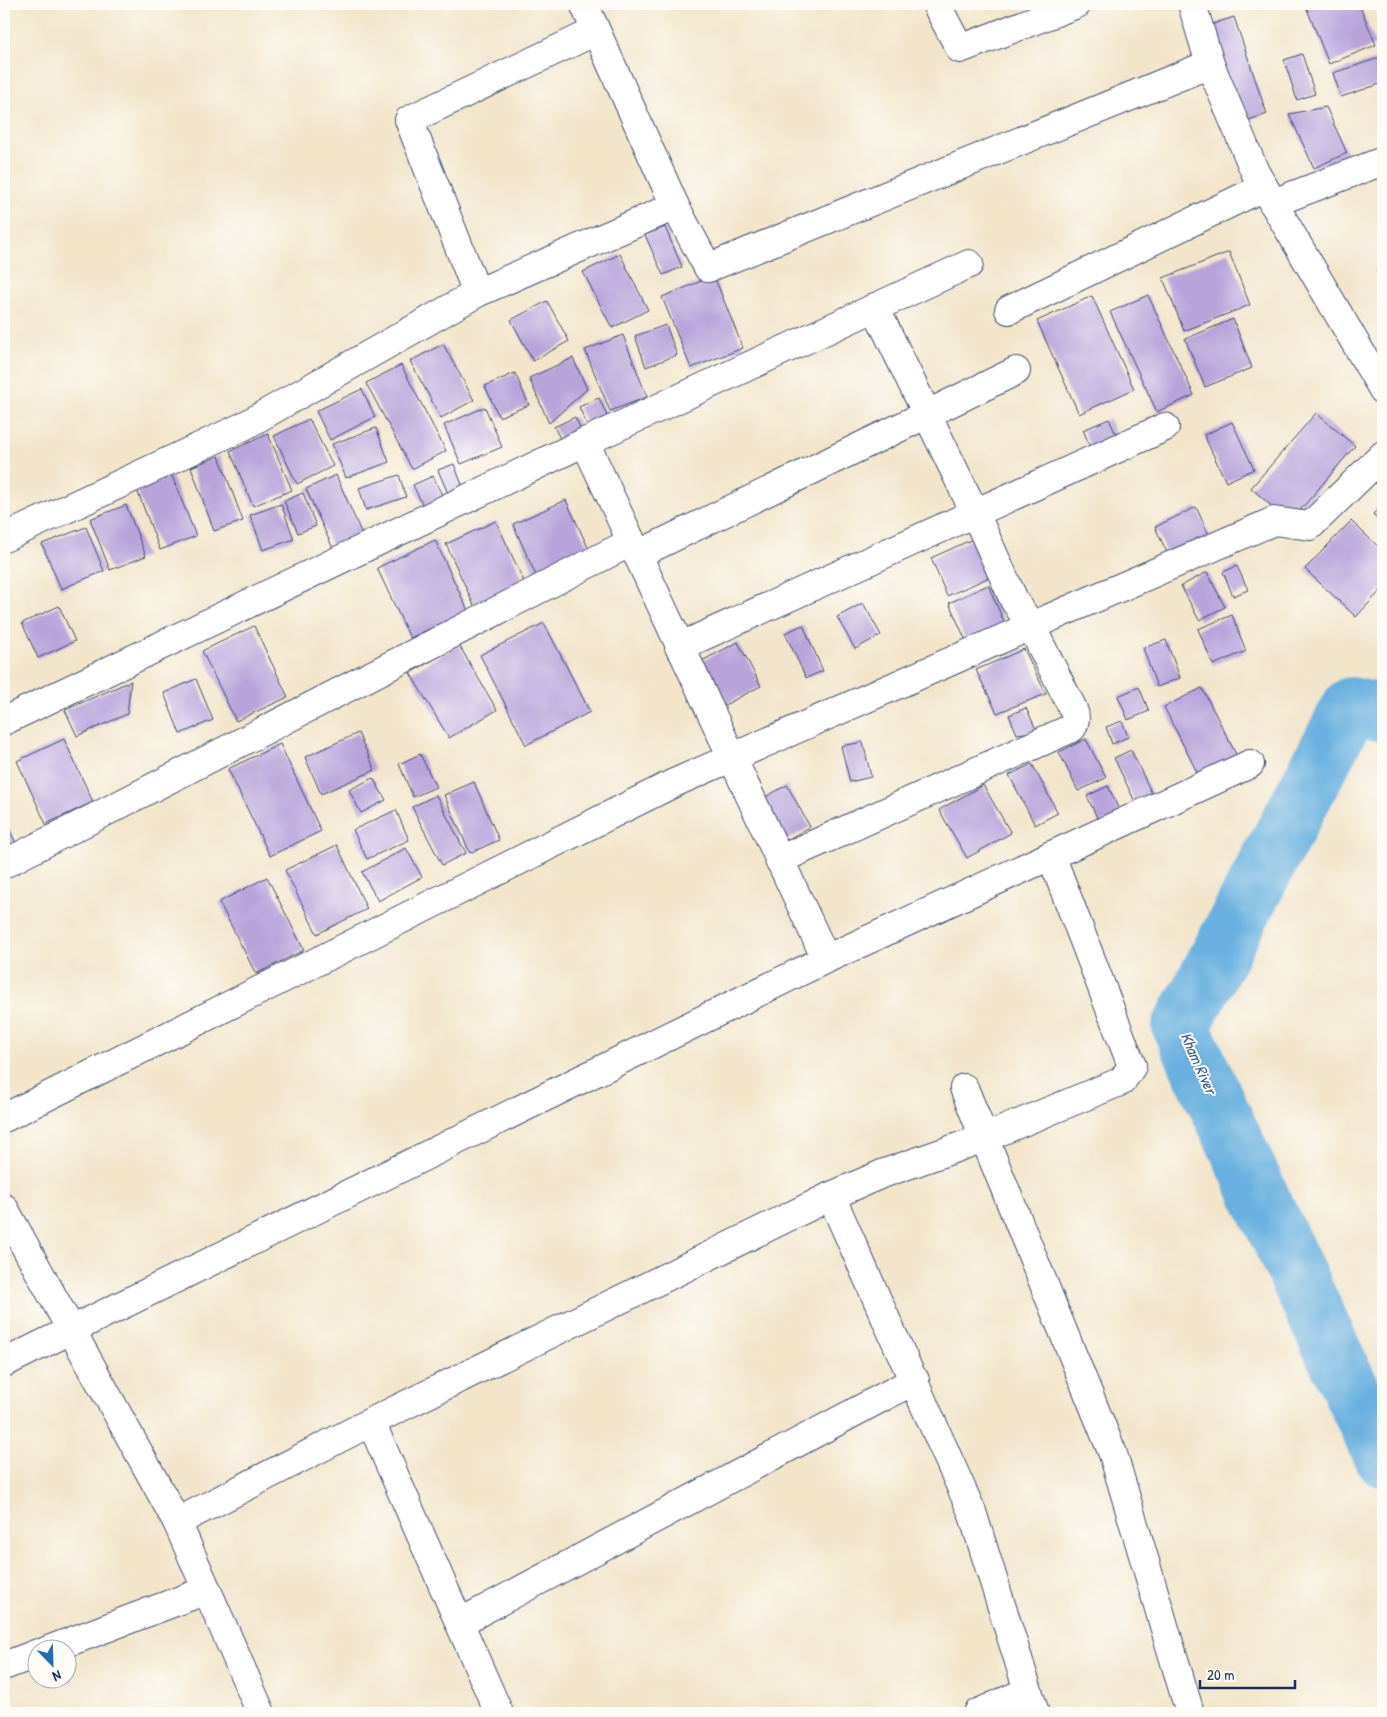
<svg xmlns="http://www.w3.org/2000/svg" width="1387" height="1717" font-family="'Patrick Hand',sans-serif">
<rect width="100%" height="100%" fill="#fdfcf7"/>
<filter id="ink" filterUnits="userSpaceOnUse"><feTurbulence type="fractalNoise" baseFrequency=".02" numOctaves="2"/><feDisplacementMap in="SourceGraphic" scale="10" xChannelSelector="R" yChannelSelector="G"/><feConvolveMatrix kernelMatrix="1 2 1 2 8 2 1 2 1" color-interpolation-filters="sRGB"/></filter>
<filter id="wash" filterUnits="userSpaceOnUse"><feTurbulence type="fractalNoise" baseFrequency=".0096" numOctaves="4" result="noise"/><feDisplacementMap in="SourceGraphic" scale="20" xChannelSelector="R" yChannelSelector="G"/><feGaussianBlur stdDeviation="1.12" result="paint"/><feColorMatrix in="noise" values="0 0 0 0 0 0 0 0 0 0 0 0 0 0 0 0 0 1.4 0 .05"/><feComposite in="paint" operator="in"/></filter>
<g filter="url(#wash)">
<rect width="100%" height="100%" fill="#f2e5ca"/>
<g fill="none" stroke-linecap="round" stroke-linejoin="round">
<polyline stroke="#67b0df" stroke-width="58" points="1383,713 1351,706 1181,1027 1383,1458"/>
</g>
<g id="blocks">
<g fill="#b8a4db">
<polygon points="1305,4 1359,4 1376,45 1329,64"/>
<polygon points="1383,13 1383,26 1379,15"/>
<polygon points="1234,17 1267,114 1242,122 1210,25"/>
<polygon points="1302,54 1315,94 1297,100 1284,60"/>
<polygon points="1379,58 1383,70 1383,83 1341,97 1333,73"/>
<polygon points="1326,107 1347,153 1314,168 1289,114"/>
<polygon points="665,227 682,267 663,275 645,235"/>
<polygon points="1229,252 1250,305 1184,331 1163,278"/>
<polygon points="620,254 648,310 612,328 583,272"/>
<polygon points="1383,264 1383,279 1376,270"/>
<polygon points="714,276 743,348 691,368 662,297"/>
<polygon points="1148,295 1194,395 1157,412 1110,312"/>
<polygon points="1092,296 1134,389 1079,414 1037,321"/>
<polygon points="547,301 569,341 533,361 511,320"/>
<polygon points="1233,319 1252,368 1205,387 1185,339"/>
<polygon points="666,325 677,355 646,367 635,336"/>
<polygon points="623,335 647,397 610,411 585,350"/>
<polygon points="443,344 474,400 441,418 410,361"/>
<polygon points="573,358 587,389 549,423 529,378"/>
<polygon points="401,365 446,451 412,469 366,383"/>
<polygon points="515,373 529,405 499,417 485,386"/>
<polygon points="362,389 375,417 330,440 316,411"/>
<polygon points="599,398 608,418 588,427 579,407"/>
<polygon points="485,407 502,447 461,464 444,425"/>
<polygon points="1316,413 1355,446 1290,522 1251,488"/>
<polygon points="575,417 582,432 562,442 554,427"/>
<polygon points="309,419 333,466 297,484 274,436"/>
<polygon points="1109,419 1118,439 1092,451 1083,430"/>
<polygon points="1232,422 1254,469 1226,482 1204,435"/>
<polygon points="376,428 389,462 346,478 332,444"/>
<polygon points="268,434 292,490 253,506 230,451"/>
<polygon points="219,456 243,521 214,531 191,467"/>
<polygon points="454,464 464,490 449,496 438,470"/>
<polygon points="336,475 364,539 335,553 306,489"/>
<polygon points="399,475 406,497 366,510 359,488"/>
<polygon points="172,476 196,536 160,550 137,490"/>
<polygon points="433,476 444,499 424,508 413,485"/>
<polygon points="303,493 316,526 298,533 284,501"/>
<polygon points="566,500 591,554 537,578 513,524"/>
<polygon points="281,504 294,539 263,550 250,515"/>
<polygon points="1383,504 1383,525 1373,514"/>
<polygon points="126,505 146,556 110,570 90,519"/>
<polygon points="1196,507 1211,539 1170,559 1155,527"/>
<polygon points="496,521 527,588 476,610 446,544"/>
<polygon points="1351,521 1383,551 1383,588 1356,617 1305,569"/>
<polygon points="86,527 104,571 61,589 42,544"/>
<polygon points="973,539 990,577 947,596 931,558"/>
<polygon points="435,540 468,611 410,638 377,568"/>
<polygon points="1237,566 1248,590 1233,596 1223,572"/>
<polygon points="1207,572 1225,607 1199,620 1181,586"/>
<polygon points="988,585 1005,624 966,641 949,603"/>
<polygon points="863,603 881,635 855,649 837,617"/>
<polygon points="59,606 75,641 38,658 22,623"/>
<polygon points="1232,615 1246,651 1213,665 1198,629"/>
<polygon points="544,623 590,712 526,745 480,655"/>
<polygon points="803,625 823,671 806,678 785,633"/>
<polygon points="254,626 288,697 236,721 202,651"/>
<polygon points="1166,640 1180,678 1157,687 1143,648"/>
<polygon points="738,642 761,686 719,708 696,664"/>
<polygon points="459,645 497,710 449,738 410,673"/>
<polygon points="1024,649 1046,694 997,713 976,670"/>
<polygon points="196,679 213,720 180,734 164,693"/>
<polygon points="131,681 127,714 77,736 65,710"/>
<polygon points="1139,687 1149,711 1128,720 1118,696"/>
<polygon points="1202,688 1239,760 1201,780 1164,707"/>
<polygon points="1026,708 1037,731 1017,734 1009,715"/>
<polygon points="1122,721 1128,737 1112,744 1106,727"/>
<polygon points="358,733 375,770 321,794 305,757"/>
<polygon points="64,739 93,802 46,824 17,761"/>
<polygon points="1086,739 1106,778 1078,791 1059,752"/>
<polygon points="863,742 871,777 850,782 841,746"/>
<polygon points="280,744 321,831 270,856 228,769"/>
<polygon points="1131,750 1155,800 1138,808 1114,758"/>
<polygon points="420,754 436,787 413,797 399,764"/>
<polygon points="1032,764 1058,813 1035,825 1009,775"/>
<polygon points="373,778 386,800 361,813 349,790"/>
<polygon points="474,782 499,840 470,853 444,795"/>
<polygon points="787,785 810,827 783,842 760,800"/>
<polygon points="983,785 1011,833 967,858 939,810"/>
<polygon points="1108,786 1121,814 1100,824 1087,796"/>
<polygon points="436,795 466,853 442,865 412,807"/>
<polygon points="396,810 409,840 367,859 353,830"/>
<polygon points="9,829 17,845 4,851 4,831"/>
<polygon points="337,845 367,909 317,934 285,870"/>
<polygon points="406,848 422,877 378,901 362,872"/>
<polygon points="267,877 304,950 256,974 219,902"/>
</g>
</g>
</g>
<g filter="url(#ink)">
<use href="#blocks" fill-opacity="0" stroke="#3b4a6e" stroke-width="1"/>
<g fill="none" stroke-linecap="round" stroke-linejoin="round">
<defs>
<g id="minor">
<polyline points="936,4 960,49 1077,4"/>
<polyline points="1192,4 1210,64 1255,172 1383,390"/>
<polyline points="1273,203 1383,161"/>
<polyline points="675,206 708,268 1210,64"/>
<polyline points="477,293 409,120 596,31"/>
<polyline points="1009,310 1264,187"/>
<polyline points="585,442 969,264"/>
<polyline points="4,538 244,426 477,293 675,206 584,4"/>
<polyline points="637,555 1016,371"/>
<polyline points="679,647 1165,427"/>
<polyline points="4,721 585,442 826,959"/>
<path d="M779 860 1072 728C1076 721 1076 716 1073 709L1031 626 1014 600 975 513 875 307"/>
<polyline points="4,864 631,542"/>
<polyline points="964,1088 1113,1454 1190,1713"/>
<polyline points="4,1118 674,783 1031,626 1274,521 1310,526 1383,455"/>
<polyline points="831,1196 972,1512 1035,1713"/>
<polyline points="4,1208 177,1522 261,1713"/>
<polyline points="4,1363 826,959 1250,764"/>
<polyline points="371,1422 499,1713"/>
<polyline points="177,1522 371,1422 831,1196 882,1174 984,1138 1122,1081 1132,1066 1051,855"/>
<polyline points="459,1623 915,1380"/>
<polyline points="48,1650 207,1590"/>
<polyline points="4,1666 38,1653"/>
<polyline points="978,1713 1028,1691"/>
</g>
</defs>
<use href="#minor" stroke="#3b4a6e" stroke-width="30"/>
<use href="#minor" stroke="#fff" stroke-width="28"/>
</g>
</g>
<g text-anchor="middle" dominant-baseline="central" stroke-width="4" stroke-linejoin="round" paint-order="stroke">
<g font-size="16" font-style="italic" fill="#365c8b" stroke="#fdfcf7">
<text transform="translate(1199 1063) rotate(66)">Kham River</text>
</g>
</g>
<rect width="1387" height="1717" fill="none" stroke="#fdfcf7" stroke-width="20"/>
<g transform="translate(52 1664) rotate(157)"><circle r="24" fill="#fdfcf7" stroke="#a3aaba"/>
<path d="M0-4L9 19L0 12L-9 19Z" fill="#1f6fb2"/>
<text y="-8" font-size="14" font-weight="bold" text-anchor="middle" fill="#1b2f5e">N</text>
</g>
<path d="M1200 1680v8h95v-8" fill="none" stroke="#1b2f5e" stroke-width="2.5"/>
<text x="1207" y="1680" font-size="15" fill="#1b2f5e" stroke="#fdfcf7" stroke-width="4" paint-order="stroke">20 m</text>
</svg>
